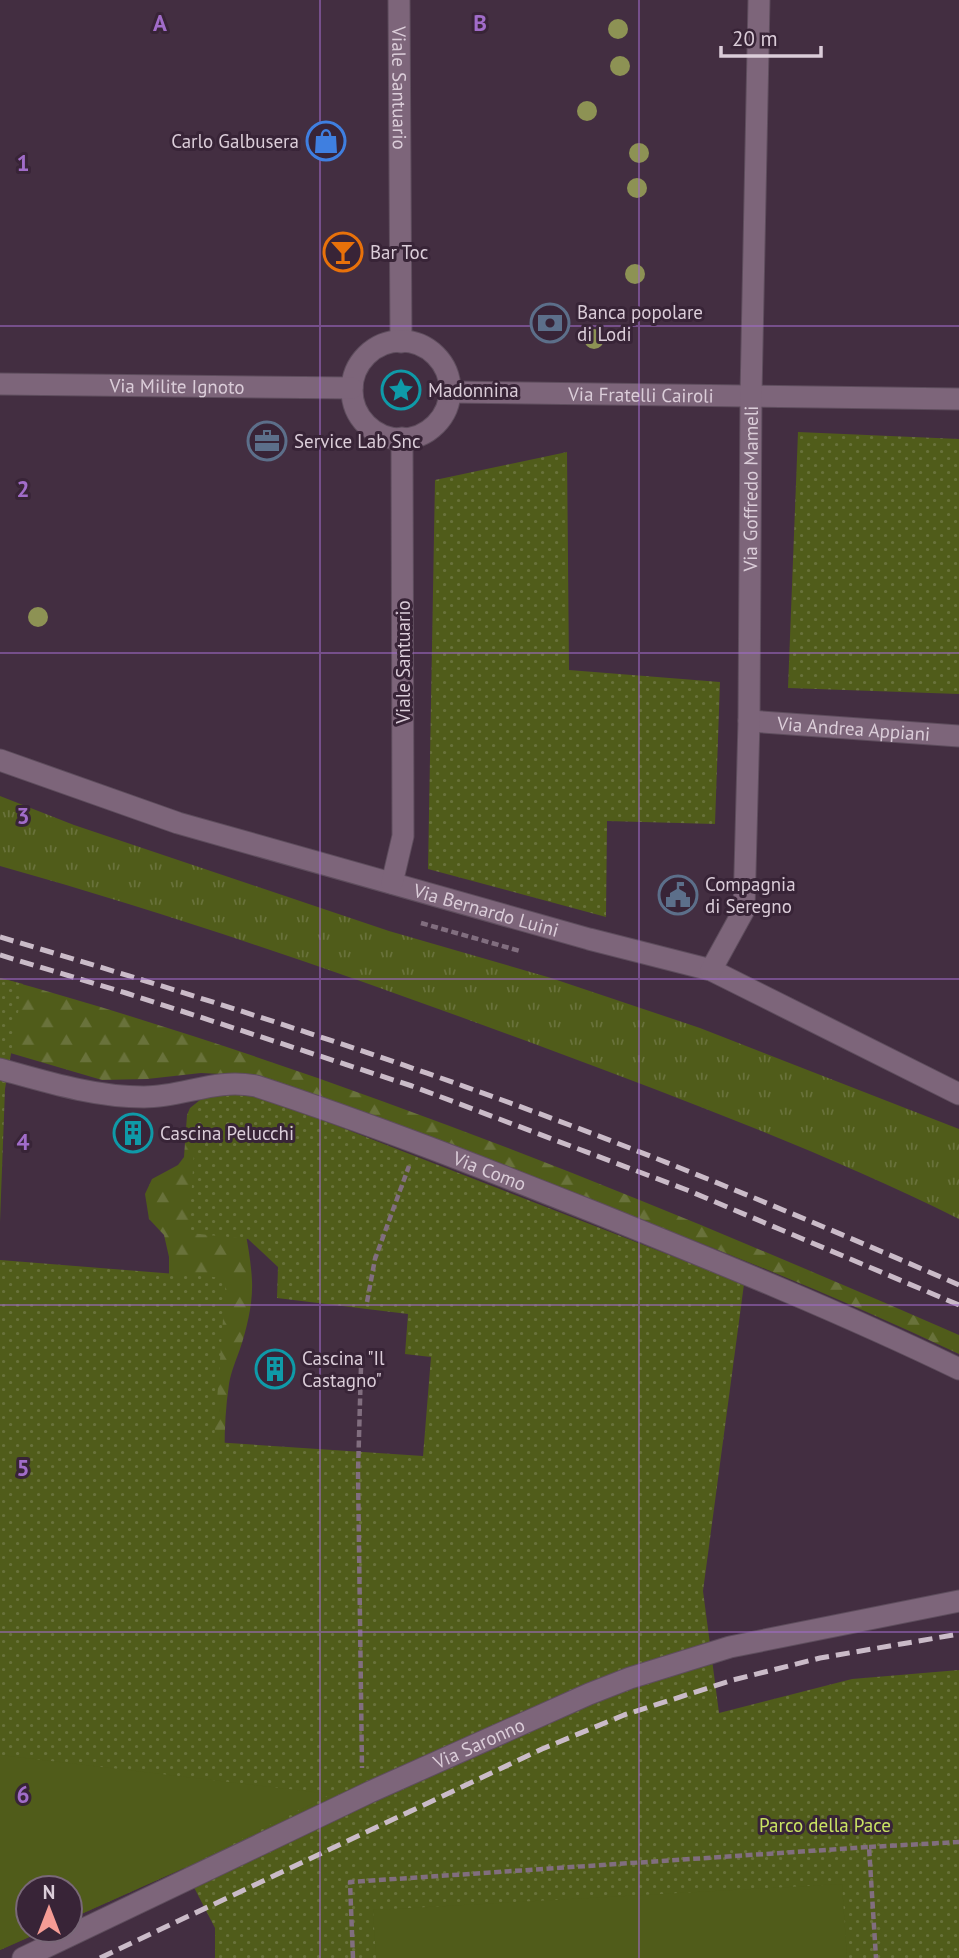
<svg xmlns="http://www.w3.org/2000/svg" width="959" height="1958" font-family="'PT Sans',sans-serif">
<defs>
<pattern id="grass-tufts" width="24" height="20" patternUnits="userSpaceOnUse" patternTransform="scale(1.75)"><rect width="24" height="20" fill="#505c1a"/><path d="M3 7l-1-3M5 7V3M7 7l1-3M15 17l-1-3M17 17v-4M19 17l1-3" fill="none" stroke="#69723b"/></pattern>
<pattern id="forest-firs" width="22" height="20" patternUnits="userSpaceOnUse" patternTransform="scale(1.75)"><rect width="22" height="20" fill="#505c1a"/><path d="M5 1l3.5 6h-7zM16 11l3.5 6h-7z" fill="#69723b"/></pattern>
<pattern id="park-dots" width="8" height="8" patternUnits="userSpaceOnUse" patternTransform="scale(1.75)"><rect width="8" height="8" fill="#505c1a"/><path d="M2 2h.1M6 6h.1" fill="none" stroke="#69723b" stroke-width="1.8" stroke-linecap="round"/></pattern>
</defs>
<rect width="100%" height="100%" fill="#432e41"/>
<path fill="url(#grass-tufts)" d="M0 796 74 825 389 931 551 978 700 1028 959 1129V1219C826 1153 687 1101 548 1049 367 982 186 918 0 866Z"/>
<g fill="url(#forest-firs)">
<path d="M0 978C329 1069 647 1199 959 1335V1354C727 1244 483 1162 242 1075L201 1073 147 1079 102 1080 0 1050Z"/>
<path d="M205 1096C222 1155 249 1219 252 1281 253 1303 247 1328 240 1349 236 1360 231 1372 229 1384 221 1437 226 1490 228 1544L169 1274V1257L164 1235 149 1219 145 1194 152 1179 178 1165 184 1157 187 1115 190 1108Z"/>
</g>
<g fill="url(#park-dots)">
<polygon points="798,432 959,439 959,694 788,688"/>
<polygon points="567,452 569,670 720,682 715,824 607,821 606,917 428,869 435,480"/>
<polygon points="0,978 23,984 5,1089 0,1222"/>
<polygon points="219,1092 263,1097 744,1284 703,1591 719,1713 852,1679 959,1670 959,1958 215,1958 215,1928 184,1868 70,1919 70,1888 28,1888 28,1930 45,1930 0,1950 0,1260 226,1278 214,1442 423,1456 431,1357 405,1354 408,1314 277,1298 278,1267 248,1239 189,1233 197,1103 205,1096"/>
</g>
<g fill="#505c1a">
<polygon points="0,1755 331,1794 184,1868 70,1919 70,1888 28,1888 28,1930 45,1930 0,1950"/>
<polygon points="842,1884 847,1958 376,1958 373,1910"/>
</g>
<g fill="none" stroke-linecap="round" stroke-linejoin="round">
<defs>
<g id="street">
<path id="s1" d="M399 0 401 342"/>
<circle cx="401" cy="390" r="49"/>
<path id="s2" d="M0 384 352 388"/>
<path id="s3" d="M449 392 959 399"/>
<path id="s4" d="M749 721 959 736"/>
<path id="s5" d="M0 760 178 823 589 939 711 970 959 1094"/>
<polyline points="392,883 403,836 402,438"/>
<path id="s6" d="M711 970 744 910 749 721 751 395 759 0"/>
<path id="s7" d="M0 1069C47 1082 95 1097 144 1097 185 1097 214 1078 256 1086 372 1124 486 1169 599 1214 720 1263 841 1312 959 1369"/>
<path id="s8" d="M23 1958 370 1792 589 1694 630 1678 730 1647 959 1601"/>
</g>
</defs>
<use href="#street" stroke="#5e4d5d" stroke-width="23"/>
<g stroke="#816e7f" stroke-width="4.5" stroke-dasharray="7 3.5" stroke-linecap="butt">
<polyline points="421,923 520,951"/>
<polyline points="367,1302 375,1259 409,1166"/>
<polyline points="361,1367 358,1472 362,1768"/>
<polyline points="869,1847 959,1842"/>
<polyline points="353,1958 350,1882 869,1847 876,1958"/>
</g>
<use href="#street" stroke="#7d657a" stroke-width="21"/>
<g stroke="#cabbc8" stroke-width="5" stroke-dasharray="14 7" stroke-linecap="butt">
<path d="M0 937C172 988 344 1042 513 1104 664 1159 812 1221 959 1285"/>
<polyline points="0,955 126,993 412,1086 687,1190 959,1305"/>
<polyline points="100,1958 542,1749 624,1715 733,1680 820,1658 959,1634"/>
</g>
</g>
<g fill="#8d9254">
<circle cx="618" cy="29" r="10"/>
<circle cx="620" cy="66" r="10"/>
<circle cx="587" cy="111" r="10"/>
<circle cx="639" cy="153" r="10"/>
<circle cx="637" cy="188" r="10"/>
<circle cx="635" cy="274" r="10"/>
<circle cx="594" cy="339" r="10"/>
<circle cx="38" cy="617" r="10"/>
</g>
<path fill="none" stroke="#a16cc9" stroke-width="2" stroke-opacity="0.55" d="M320 0V1958M639 0V1958M0 326H959M0 653H959M0 979H959M0 1305H959M0 1632H959"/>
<defs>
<symbol id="shop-ring" viewBox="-11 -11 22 22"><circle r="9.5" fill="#382437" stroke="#3f7fe0" stroke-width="1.5"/><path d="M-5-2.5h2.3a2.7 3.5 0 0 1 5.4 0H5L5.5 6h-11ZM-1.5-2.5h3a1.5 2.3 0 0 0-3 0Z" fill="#3f7fe0"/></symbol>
<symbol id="bar-ring" viewBox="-11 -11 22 22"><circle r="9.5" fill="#382437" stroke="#e8710a" stroke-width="1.5"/><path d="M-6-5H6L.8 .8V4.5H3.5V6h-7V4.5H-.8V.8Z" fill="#e8710a"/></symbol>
<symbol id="bank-ring" viewBox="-11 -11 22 22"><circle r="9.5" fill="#382437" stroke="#5c6f8a" stroke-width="1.5"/><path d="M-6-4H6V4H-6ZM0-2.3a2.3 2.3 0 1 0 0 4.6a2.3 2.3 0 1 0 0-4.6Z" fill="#5c6f8a"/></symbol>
<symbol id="sight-ring" viewBox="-11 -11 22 22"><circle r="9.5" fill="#382437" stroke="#0f9aa8" stroke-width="1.5"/><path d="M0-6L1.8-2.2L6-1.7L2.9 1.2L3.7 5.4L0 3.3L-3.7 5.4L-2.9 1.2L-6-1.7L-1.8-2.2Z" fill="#0f9aa8"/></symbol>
<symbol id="office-ring" viewBox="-11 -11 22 22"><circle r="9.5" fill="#382437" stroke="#5c6f8a" stroke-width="1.5"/><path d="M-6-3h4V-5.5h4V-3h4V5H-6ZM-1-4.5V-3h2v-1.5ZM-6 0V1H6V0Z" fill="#5c6f8a"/></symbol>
<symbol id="civic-ring" viewBox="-11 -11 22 22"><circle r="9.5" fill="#382437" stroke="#5c6f8a" stroke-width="1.5"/><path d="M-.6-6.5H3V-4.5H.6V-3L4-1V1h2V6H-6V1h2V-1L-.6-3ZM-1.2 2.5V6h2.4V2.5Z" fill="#5c6f8a"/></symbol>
<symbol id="building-ring" viewBox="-11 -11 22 22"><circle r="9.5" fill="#382437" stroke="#0f9aa8" stroke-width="1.5"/><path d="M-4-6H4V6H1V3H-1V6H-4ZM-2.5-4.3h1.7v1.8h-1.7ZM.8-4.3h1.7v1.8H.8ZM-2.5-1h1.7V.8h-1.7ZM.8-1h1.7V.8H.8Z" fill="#0f9aa8"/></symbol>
</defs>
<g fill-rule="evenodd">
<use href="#shop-ring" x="304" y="119" width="44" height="44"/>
<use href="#bar-ring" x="321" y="230" width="44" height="44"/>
<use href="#bank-ring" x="528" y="301" width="44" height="44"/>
<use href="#sight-ring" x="379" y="368" width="44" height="44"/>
<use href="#office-ring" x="245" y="419" width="44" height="44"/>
<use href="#civic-ring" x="656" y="873" width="44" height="44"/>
<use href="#building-ring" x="111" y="1111" width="44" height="44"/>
<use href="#building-ring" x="253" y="1347" width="44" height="44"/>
</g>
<g text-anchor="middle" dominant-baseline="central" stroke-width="6" stroke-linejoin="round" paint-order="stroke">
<g font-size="19" fill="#dbcdd9" stroke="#382437">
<text stroke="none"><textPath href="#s1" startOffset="88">Viale Santuario</textPath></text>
<text stroke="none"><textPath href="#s2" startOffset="177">Via Milite Ignoto</textPath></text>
<text stroke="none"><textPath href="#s3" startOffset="192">Via Fratelli Cairoli</textPath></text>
<text stroke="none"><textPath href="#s6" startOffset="490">Via Goffredo Mameli</textPath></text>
<text transform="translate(403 662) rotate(-90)">Viale Santuario</text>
<text stroke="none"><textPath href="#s4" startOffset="105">Via Andrea Appiani</textPath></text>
<text stroke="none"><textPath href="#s5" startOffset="509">Via Bernardo Luini</textPath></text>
<text stroke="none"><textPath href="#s7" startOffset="509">Via Como</textPath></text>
<text stroke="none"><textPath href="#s8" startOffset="504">Via Saronno</textPath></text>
</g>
<g font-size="19" fill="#dbcdd9" stroke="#382437" text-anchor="start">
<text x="299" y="141" text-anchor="end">Carlo Galbusera</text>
<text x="370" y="252">Bar Toc</text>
<text x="577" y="312">Banca popolare<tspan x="577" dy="22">di Lodi</tspan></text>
<text x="428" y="390">Madonnina</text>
<text x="294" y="441">Service Lab Snc</text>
<text x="705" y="884">Compagnia<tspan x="705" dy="22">di Seregno</tspan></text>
<text x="160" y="1133">Cascina Pelucchi</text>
<text x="302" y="1358">Cascina "Il<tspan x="302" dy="22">Castagno"</tspan></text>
</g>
<g font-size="19" fill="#c9e363" stroke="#382437">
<text x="825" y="1825">Parco della Pace</text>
</g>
</g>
<g font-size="23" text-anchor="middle" font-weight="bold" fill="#a16cc9" stroke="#382437" stroke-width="6" stroke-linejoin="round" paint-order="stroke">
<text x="160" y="31">A</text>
<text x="480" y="31">B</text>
<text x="23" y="171">1</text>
<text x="23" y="497">2</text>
<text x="23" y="824">3</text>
<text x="23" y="1150">4</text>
<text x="23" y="1476">5</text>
<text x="23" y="1803">6</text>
</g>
<g transform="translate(49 1909)"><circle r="33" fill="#382437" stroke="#796878" stroke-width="2"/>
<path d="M0-5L12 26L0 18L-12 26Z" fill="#f59c95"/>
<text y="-10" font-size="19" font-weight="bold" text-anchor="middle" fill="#dbcdd9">N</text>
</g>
<path d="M721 46v10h100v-10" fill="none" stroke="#dbcdd9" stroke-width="3.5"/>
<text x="732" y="46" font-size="21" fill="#dbcdd9" stroke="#382437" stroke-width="5" paint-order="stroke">20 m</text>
</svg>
